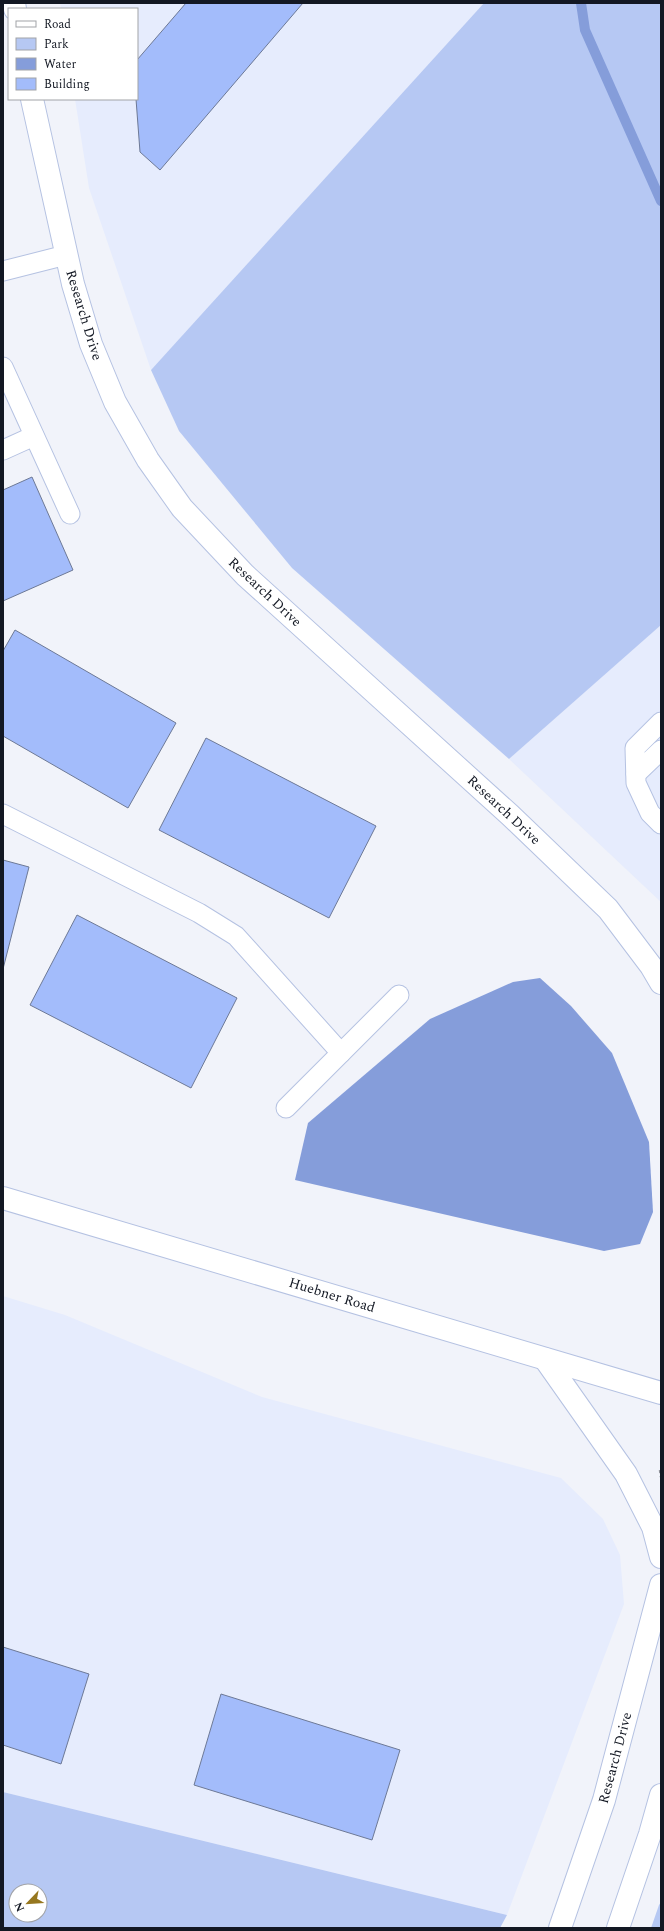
<svg xmlns="http://www.w3.org/2000/svg" width="664" height="1931" font-family="Spectral,serif">
<rect width="100%" height="100%" fill="#f1f3fa"/>
<g fill="#e6ecfd">
<polygon points="60,3 484,3 151,370 89,188 75,99 137,99 137,9 61,9"/>
<polygon points="661,625 661,902 509,759"/>
<polygon points="3,1296 65,1315 262,1397 561,1478 603,1519 620,1555 624,1604 507,1915 3,1792"/>
</g>
<g fill="#b6c8f3" fill-rule="evenodd">
<polygon points="484,3 661,3 661,625 509,759 292,568 179,431 151,370"/>
<path d="M3 1792 507 1915 500 1928H3ZM16 1891H40V1915H16Z"/>
<polygon points="661,1902 661,1928 651,1928 659,1905"/>
</g>
<polygon fill="#859dda" points="540,978 571,1006 612,1053 649,1142 653,1212 640,1244 604,1251 295,1180 308,1123 430,1019 513,982"/>
<g fill="none" stroke-linecap="round" stroke-linejoin="round">
<polyline stroke="#859dda" stroke-width="10" points="581,3 585,30 661,201"/>
</g>
<g fill="#a3bcfb" stroke="#6d7996">
<polygon points="186,3 303,3 160,170 140,152 136,99 137,99 137,60"/>
<polygon points="32,477 73,570 3,601 3,490"/>
<polygon points="15,630 176,723 128,808 3,736 3,651"/>
<polygon points="206,738 376,826 329,918 159,830"/>
<polygon points="3,860 29,867 3,969"/>
<polygon points="77,915 237,998 191,1088 30,1005"/>
<polygon points="3,1647 89,1674 61,1764 3,1745"/>
<polygon points="221,1694 400,1750 372,1840 194,1785"/>
</g>
<g fill="none" stroke-linecap="round" stroke-linejoin="round">
<defs>
<g id="lane">
<polyline points="3,271 66,255"/>
<polyline points="3,367 70,514"/>
<polyline points="3,450 34,436"/>
<polyline points="661,722 635,748 636,783 650,813 661,824"/>
<polyline points="636,774 661,750"/>
<polyline points="3,814 199,913 236,936 341,1053"/>
<polyline points="286,1108 399,995"/>
</g>
<g id="street">
<polyline points="14,3 15,9"/>
<polyline points="32,99 73,284 91,344 115,402 148,460 182,508 245,575 510,815 608,909 651,966 661,983"/>
</g>
<g id="secondary">
<polyline points="560,1928 604,1800 661,1585"/>
<polyline points="618,1928 650,1834 661,1795"/>
</g>
<g id="primary">
<polyline points="3,1198 661,1393"/>
<polyline points="545,1359 626,1474 653,1527 661,1557"/>
</g>
</defs>
<use href="#lane" stroke="#b5c2e2" stroke-width="21"/>
<use href="#street" stroke="#b5c2e2" stroke-width="24"/>
<use href="#secondary" stroke="#b5c2e2" stroke-width="24"/>
<use href="#primary" stroke="#b5c2e2" stroke-width="24"/>
<polyline stroke="#8c8f98" stroke-width="2.5" stroke-dasharray="3 3" stroke-linecap="butt" points="660,1470 661,1477"/>
<use href="#lane" stroke="#fff" stroke-width="19"/>
<use href="#street" stroke="#fff" stroke-width="22"/>
<use href="#secondary" stroke="#fff" stroke-width="22"/>
<use href="#primary" stroke="#fff" stroke-width="22"/>
</g>
<g text-anchor="middle" dominant-baseline="central" stroke-width="3" stroke-linejoin="round" paint-order="stroke">
<g font-size="14" fill="#131823" stroke="#fff">
<text transform="translate(84 315) rotate(73)">Research Drive</text>
<text transform="translate(265 592) rotate(43)">Research Drive</text>
<text transform="translate(504 810) rotate(43)">Research Drive</text>
<text transform="translate(332 1295) rotate(17)">Huebner Road</text>
<text transform="translate(615 1758) rotate(-75)">Research Drive</text>
</g>
</g>
<rect width="664" height="1931" fill="none" stroke="#131823" stroke-width="8"/>
<rect x="8" y="8" width="130" height="92" fill="#ffffff" stroke="#a1a3a7"/>
<rect x="16" y="21" width="20" height="6" fill="#ffffff" stroke="#a1a3a7"/>
<text x="44" y="28" font-size="12" fill="#131823">Road</text>
<rect x="16" y="38" width="20" height="12" fill="#b6c8f3" stroke="#a1a3a7"/>
<text x="44" y="48" font-size="12" fill="#131823">Park</text>
<rect x="16" y="58" width="20" height="12" fill="#859dda" stroke="#a1a3a7"/>
<text x="44" y="68" font-size="12" fill="#131823">Water</text>
<rect x="16" y="78" width="20" height="12" fill="#a3bcfb" stroke="#a1a3a7"/>
<text x="44" y="88" font-size="12" fill="#131823">Building</text>
<g transform="translate(28 1903) rotate(245)"><circle r="19" fill="#ffffff" stroke="#a1a3a7"/>
<path d="M0-3L7 15L0 10L-7 15Z" fill="#96771f"/>
<text y="-6" font-size="11" font-weight="bold" text-anchor="middle" fill="#131823">N</text>
</g>
</svg>
